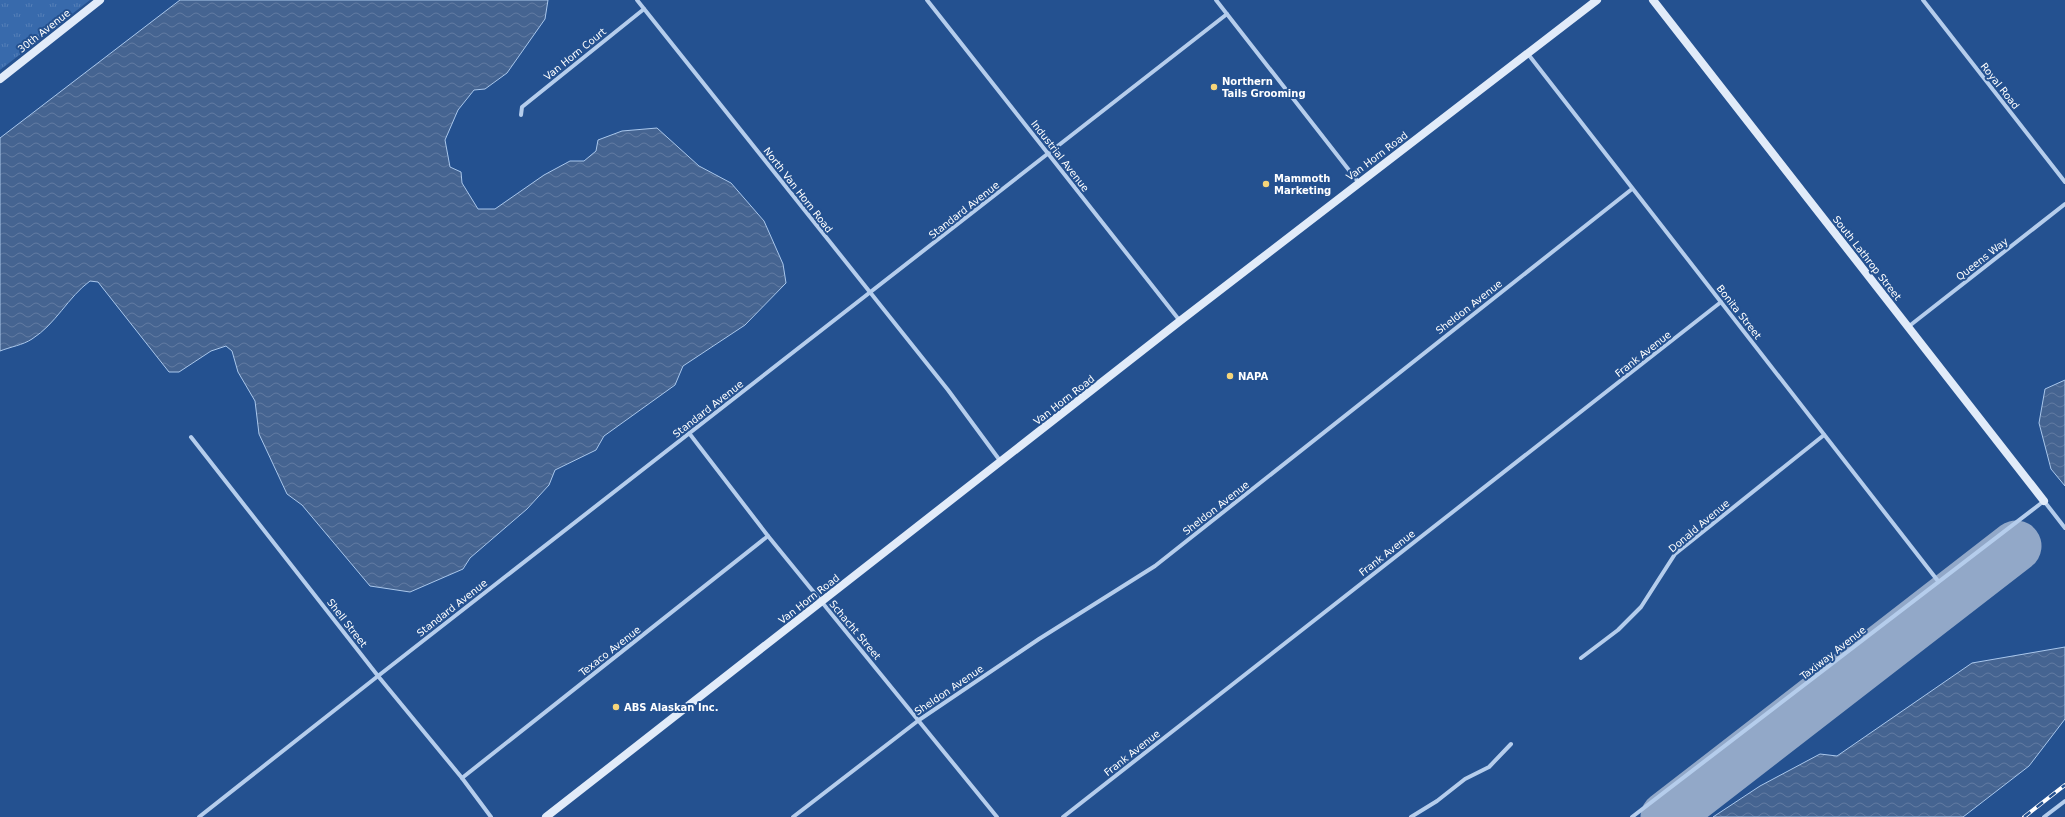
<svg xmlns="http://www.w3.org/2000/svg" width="2065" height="817" font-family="'DejaVu Sans',sans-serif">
<defs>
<pattern id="park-tufts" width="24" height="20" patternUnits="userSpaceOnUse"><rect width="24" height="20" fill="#386aac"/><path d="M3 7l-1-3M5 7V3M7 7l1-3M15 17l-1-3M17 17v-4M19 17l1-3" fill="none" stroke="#5680b8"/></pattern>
<pattern id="water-waves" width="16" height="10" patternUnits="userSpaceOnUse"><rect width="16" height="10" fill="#456491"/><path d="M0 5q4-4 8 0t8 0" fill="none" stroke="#617ba2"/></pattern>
</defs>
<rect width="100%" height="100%" fill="#245190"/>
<polygon fill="url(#park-tufts)" points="0,0 90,0 0,70"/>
<g fill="url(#water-waves)" stroke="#a9c7ec">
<path d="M180 0H548L545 19 507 73 485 89 474 90 458 110 445 140 450 167 461 172 462 183 478 209H495L544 175 570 161H584L596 151 598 140 622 131 657 128 699 166 731 183 764 221 783 264 786 283 745 325 683 366 675 385 604 436 596 450 555 470 549 485 527 509 470 558 463 569 410 592 370 586 302 505 287 494 259 434 255 401 238 372 232 351 226 346 211 351 179 372H169L98 282 90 281C68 297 56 324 32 339 23 345 10 347 0 351V138Z"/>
<polygon points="2065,380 2065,486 2051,469 2039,423 2045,389"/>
<polygon points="2065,647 2065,719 2029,766 1963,817 1713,817 1760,786 1820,754 1837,756 1972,663"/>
</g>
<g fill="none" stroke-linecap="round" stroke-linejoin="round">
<polyline stroke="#92a8c8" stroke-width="51" points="1666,817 2016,546"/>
<g stroke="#b5cdec" stroke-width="4">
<polyline points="637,0 948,390 1001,462"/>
<polyline points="927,0 1180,321"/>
<polyline points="1216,0 1359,183"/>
<polyline points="1923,0 2065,182"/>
<polyline points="1528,54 1938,581"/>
<polyline points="521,115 522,107 644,9"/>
<polyline points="1908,327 2065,204"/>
<polyline points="689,433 768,536 997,817"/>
<polyline points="191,437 378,676 462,778 491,817"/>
<polyline points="1581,658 1618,630 1641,607 1675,554 1824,435"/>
<polyline points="462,778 768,536"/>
<polyline points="199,817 378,676 1227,14"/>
<polyline points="793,817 919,720 1039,639 1155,566 1632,189"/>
<polyline points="1063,817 1721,302"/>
<polyline points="1411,817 1437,801 1465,779 1489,767 1511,744"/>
<polyline points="1632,817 2044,501 2065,528"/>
<polyline points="2044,817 2065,801"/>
</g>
<g stroke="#e1ebf9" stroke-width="8">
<polyline points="1653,0 2044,501"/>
<polyline points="0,79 100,0"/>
<polyline points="546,817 1180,321 1597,0"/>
</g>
<defs>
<polyline id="rail" points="2024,817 2065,785"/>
</defs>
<use href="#rail" stroke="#fff" stroke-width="4"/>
<use href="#rail" stroke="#245190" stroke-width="2.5" stroke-dasharray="8" stroke-linecap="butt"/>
</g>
<g fill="#f6d579" stroke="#245190" stroke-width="1.5">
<circle cx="1214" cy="87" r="4"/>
<circle cx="1266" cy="184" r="4"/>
<circle cx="1230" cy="376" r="4"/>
<circle cx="616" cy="707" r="4"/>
</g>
<g text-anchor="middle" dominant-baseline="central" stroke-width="4" stroke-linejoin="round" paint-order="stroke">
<g font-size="10" fill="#fff" stroke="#245190">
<text transform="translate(44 31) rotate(-38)">30th Avenue</text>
<text transform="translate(575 54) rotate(-39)">Van Horn Court</text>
<text transform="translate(2000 86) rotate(52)">Royal Road</text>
<text transform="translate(1060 156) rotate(52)">Industrial Avenue</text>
<text transform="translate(1377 156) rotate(-37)">Van Horn Road</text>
<text transform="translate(798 190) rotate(52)">North Van Horn Road</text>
<text transform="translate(964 210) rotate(-38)">Standard Avenue</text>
<text transform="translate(1867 258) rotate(52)">South Lathrop Street</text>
<text transform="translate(1982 259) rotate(-38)">Queens Way</text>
<text transform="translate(1469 307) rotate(-38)">Sheldon Avenue</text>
<text transform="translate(1739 312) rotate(52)">Bonita Street</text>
<text transform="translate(1643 354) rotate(-38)">Frank Avenue</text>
<text transform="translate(1064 400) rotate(-38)">Van Horn Road</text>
<text transform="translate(708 409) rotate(-38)">Standard Avenue</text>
<text transform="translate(1216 508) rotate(-38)">Sheldon Avenue</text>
<text transform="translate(1699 526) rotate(-40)">Donald Avenue</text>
<text transform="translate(1387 553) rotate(-38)">Frank Avenue</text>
<text transform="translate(809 599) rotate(-38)">Van Horn Road</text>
<text transform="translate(452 608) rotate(-38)">Standard Avenue</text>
<text transform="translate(347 623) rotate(52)">Shell Street</text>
<text transform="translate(855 630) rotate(50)">Schacht Street</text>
<text transform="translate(610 651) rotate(-38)">Texaco Avenue</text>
<text transform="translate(1833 653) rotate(-38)">Taxiway Avenue</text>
<text transform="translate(949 690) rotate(-34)">Sheldon Avenue</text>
<text transform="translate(1132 753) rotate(-38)">Frank Avenue</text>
</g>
<g font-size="10" font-weight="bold" fill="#fff" stroke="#245190" text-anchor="start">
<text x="1222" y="81">Northern<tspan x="1222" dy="12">Tails Grooming</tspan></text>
<text x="1274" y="178">Mammoth<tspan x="1274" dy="12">Marketing</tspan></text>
<text x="1238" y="376">NAPA</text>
<text x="624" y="707">ABS Alaskan Inc.</text>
</g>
</g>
</svg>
